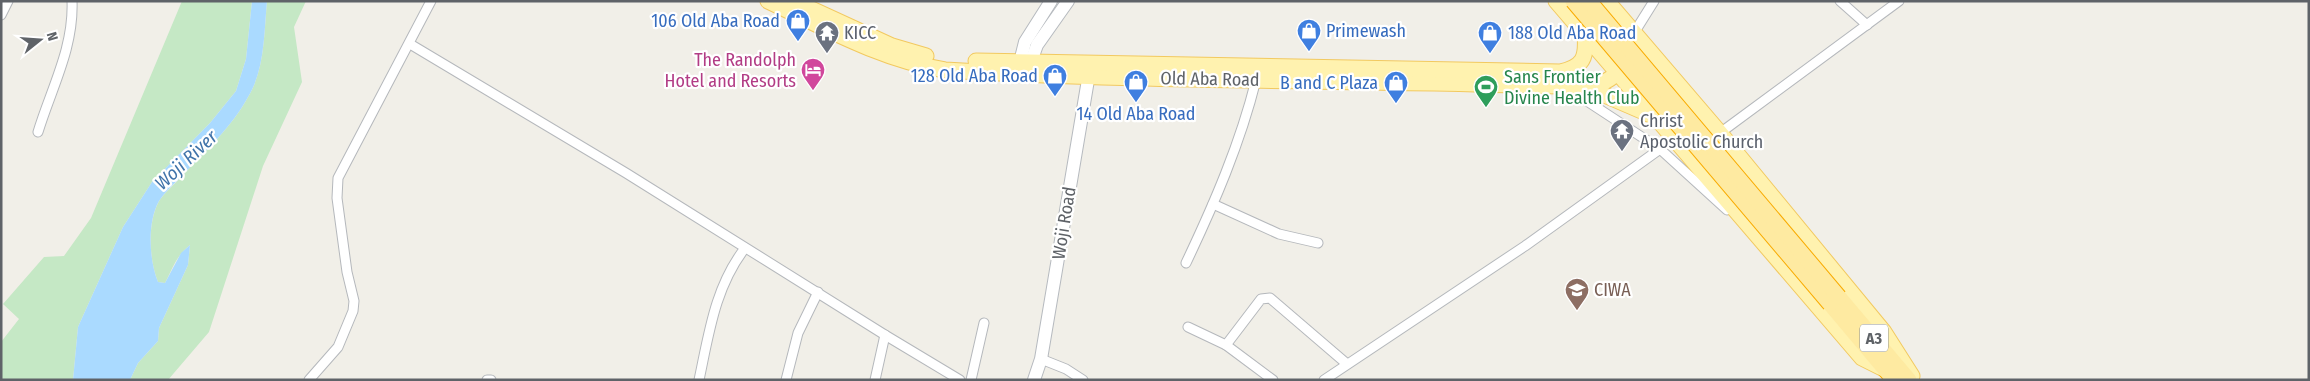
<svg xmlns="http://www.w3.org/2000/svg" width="2310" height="381" font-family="'Fira Sans Condensed',sans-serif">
<rect width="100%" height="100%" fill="#f1efe8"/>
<g fill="#c5e8c5">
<polygon points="182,1 252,1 246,59 236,91 210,123 152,182 123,227 78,327 73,380 1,380 1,342 19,319 3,304 44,257 64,256 91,218"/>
<path d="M267 1H306L294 27 302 82 263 166 209 332 168 380H130L138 363 158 341 159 328 188 265 190 245C176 256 173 268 165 283L158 282C149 260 147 223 159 201 165 192 175 184 182 176 205 151 232 127 248 97 265 69 264 33 267 1Z"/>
</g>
<path fill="#aadaff" d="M252 1H267C264 33 265 69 248 97 232 127 205 151 182 176 175 183 165 192 159 201 147 222 149 260 158 282L165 283 181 253 190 245 188 265 159 328 158 341 138 363 130 380H73L78 327 123 227 152 182 210 123 236 91 246 59Z"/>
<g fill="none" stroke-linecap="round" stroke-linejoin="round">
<defs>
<g id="minor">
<polyline points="1840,1 1867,25"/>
<polyline points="1,15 8,1"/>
<polyline points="1634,33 1654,1"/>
<polyline points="410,44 626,173 885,335 960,380"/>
<polyline points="1567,88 1660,149 1727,210"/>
<path d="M38 132C51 89 74 48 72 1"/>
<polyline points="1720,133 1899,1"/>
<polyline points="1213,204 1279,234 1318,243"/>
<path d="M1186 263C1214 204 1240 144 1256 80"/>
<polyline points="1188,327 1226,345 1273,380"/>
<polyline points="1226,345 1261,299 1270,298 1347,364"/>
<polyline points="1041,359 1066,369 1083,380"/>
<polyline points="309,380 338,347 353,311 354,301 347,272 337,198 338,178 431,1"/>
<polyline points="487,380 491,380"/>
<path d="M699 380C709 333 715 287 745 248"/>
<polyline points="786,380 798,333 818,292"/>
<polyline points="875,380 885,335"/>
<polyline points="971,380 984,323"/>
<polyline points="1324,380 1525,246 1660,149"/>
</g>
<g id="secondary">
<polyline points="1018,70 1025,42 1051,1"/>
<polyline points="1028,70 1037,45 1068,1"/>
<polyline points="1034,380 1041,359 1090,68"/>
</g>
<g id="primary">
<path d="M768 1C825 28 882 60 945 70 1158 83 1372 79 1586 87 1616 84 1631 61 1634 33"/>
<polyline points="794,1 892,46 926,56"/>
<polyline points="1556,1 1862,358 1886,370"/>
<polyline points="1607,1 1720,133 1884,332 1912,376"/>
<path d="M976 61 1560 72C1583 67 1587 58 1585 35"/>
<polyline points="1586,87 1651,115"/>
</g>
<g id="trunk">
<polyline points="1839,297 1909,380"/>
<polyline points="1830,304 1894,380"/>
</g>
</defs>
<use href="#minor" stroke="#b5b8bc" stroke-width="11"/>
<use href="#secondary" stroke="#b6babf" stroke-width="14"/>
<use href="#primary" stroke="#f2c960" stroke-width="17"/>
<use href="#trunk" stroke="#f9ab00" stroke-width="17"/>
<use href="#minor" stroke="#fff" stroke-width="9"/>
<use href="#secondary" stroke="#fff" stroke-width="12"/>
<use href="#primary" stroke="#fff2af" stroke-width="15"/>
<use href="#trunk" stroke="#feeaa1" stroke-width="15"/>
<defs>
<g id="trunk-bridge">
<polyline points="1573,1 1830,304"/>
<polyline points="1589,1 1839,297"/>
</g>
</defs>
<use href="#trunk-bridge" stroke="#f9ab00" stroke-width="17" stroke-linecap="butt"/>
<use href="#trunk-bridge" stroke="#feeaa1" stroke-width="15"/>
</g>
<defs>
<symbol id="shop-pin" viewBox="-11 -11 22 30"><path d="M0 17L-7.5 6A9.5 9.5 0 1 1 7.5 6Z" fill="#3f7fe0" stroke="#fff"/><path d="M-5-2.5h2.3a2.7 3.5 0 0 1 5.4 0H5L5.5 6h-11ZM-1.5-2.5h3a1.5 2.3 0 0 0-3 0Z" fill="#fff"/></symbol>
<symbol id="temple-pin" viewBox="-11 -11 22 30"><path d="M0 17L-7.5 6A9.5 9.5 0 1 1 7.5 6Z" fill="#6b7280" stroke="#fff"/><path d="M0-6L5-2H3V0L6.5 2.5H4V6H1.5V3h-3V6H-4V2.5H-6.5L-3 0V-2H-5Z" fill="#fff"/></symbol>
<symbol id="hotel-pin" viewBox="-11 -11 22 30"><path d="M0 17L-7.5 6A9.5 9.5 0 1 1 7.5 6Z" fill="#d1479c" stroke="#fff"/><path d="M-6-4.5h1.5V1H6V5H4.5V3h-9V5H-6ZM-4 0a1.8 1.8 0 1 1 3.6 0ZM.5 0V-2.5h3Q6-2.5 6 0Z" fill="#fff"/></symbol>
<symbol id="stadium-pin" viewBox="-11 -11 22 30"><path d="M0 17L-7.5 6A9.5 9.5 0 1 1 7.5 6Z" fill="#2e9e5b" stroke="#fff"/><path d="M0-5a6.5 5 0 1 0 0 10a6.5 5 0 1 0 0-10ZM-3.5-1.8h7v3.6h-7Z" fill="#fff"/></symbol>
<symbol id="university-pin" viewBox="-11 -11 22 30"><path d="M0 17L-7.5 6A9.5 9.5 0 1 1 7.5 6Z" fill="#8d6e63" stroke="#fff"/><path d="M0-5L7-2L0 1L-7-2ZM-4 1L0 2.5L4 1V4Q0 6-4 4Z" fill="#fff"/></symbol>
</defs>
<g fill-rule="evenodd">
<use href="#shop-pin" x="784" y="7" width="28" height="38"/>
<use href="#shop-pin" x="1295" y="17" width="28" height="38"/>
<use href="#temple-pin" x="813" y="19" width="28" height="38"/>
<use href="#shop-pin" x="1476" y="19" width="28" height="38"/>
<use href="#hotel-pin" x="799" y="56" width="28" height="38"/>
<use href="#shop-pin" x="1041" y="62" width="28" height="38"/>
<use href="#shop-pin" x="1122" y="68" width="28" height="38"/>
<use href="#shop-pin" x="1382" y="69" width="28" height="38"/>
<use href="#stadium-pin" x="1472" y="73" width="28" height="38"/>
<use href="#temple-pin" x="1608" y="117" width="28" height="38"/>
<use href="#university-pin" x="1563" y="276" width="28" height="38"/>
</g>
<g text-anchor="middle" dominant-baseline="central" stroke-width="4.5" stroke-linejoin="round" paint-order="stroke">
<rect fill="#fff" stroke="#8f9295" stroke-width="1" x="1860" y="324.5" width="28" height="27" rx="4"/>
<g font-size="16" font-weight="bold" fill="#5f6368">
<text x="1874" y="338">A3</text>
</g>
<g font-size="18" fill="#366cbe" stroke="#fff" text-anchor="end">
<text x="780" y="21">106 Old Aba Road</text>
<text x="1326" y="31" text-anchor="start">Primewash</text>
<text x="1508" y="33" text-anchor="start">188 Old Aba Road</text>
<text x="1038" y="76">128 Old Aba Road</text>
<text x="1378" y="83">B and C Plaza</text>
<text x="1136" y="114" text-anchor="middle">14 Old Aba Road</text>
</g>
<g font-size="18" fill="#5b616d" stroke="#fff" text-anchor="start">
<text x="844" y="33">KICC</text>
<text x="1640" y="121">Christ<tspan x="1640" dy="21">Apostolic Church</tspan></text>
</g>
<g font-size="18" fill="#b23c85" stroke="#fff" text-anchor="end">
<text x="796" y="60">The Randolph<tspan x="796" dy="21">Hotel and Resorts</tspan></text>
</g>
<g font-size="18" fill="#27864d" stroke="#fff" text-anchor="start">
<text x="1504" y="77">Sans Frontier<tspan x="1504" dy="21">Divine Health Club</tspan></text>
</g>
<g font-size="18" fill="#5f6368" stroke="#fff">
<text transform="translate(1210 79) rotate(1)">Old Aba Road</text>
<text transform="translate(1064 223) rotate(-81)">Woji Road</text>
</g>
<g font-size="18" fill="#785e54" stroke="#fff" text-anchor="start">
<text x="1594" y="290">CIWA</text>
</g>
<g font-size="19" font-style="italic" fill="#4174aa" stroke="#fff">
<text transform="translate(186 160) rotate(-43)">Woji River</text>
</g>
</g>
<rect width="2310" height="381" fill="none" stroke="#5f6368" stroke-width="5"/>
<g transform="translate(40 40) rotate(73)" stroke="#ffffff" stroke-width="4" paint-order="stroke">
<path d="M0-4L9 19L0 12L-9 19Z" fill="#5f6368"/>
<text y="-8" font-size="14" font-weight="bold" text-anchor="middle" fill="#5f6368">N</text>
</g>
</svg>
